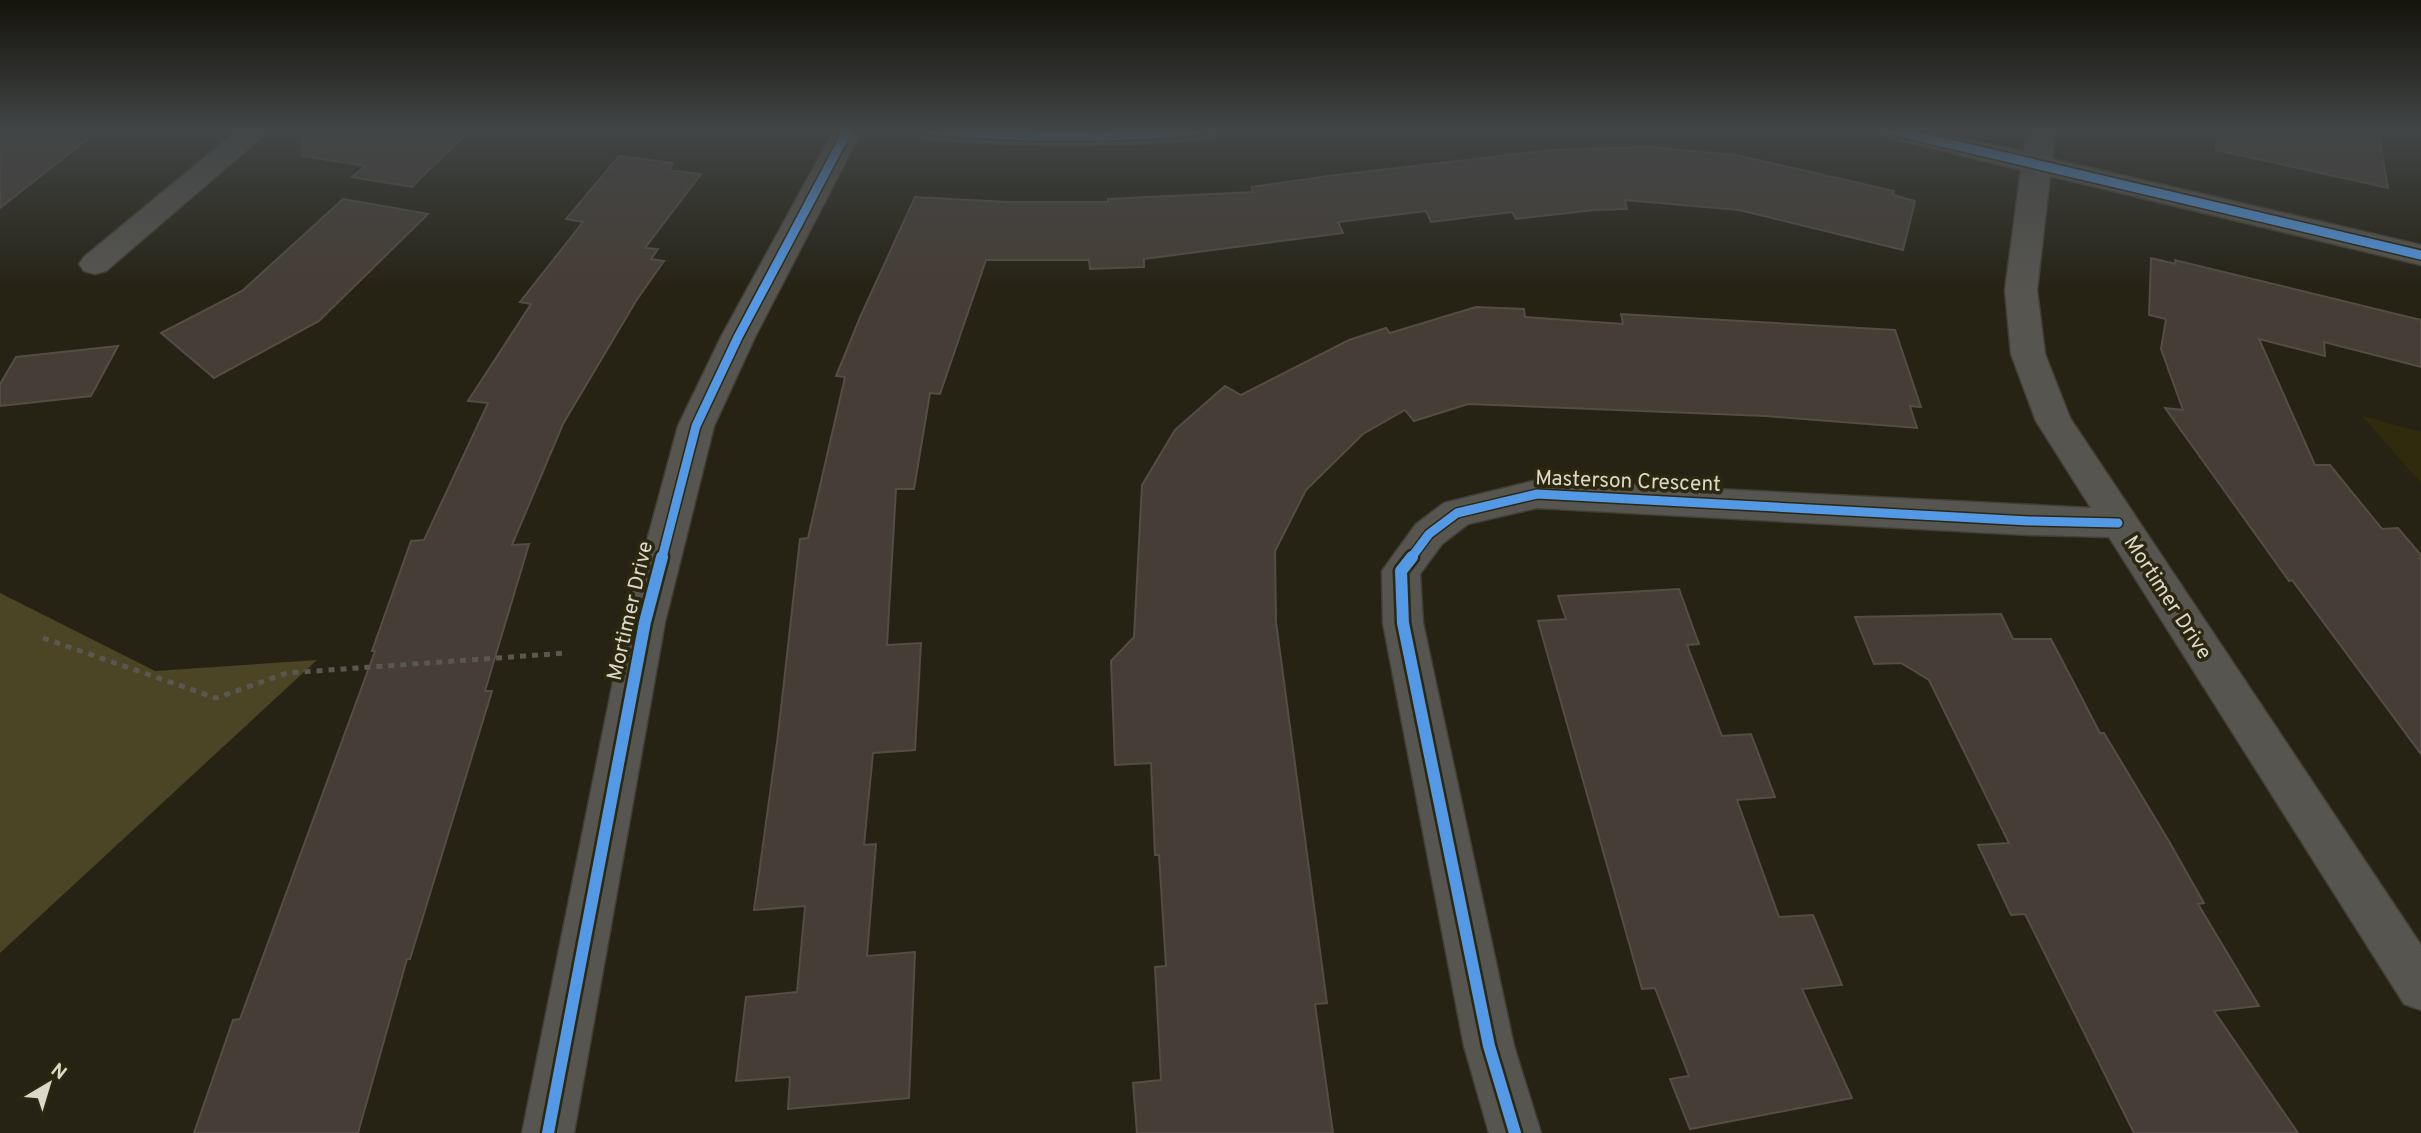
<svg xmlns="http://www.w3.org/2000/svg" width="2421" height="1133" font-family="Overpass,sans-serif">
<rect width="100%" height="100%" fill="#262315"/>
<polygon fill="#312b0d" points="2362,416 2421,432 2421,483"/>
<polygon fill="#4b4525" points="0,593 155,671 317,660 0,953"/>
<g fill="#463e36" stroke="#534d45" stroke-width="2">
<polygon points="0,130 99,130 0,208"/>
<polygon points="304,130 470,130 412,187 352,177 365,166 302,156"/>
<polygon points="2218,130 2350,130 2379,136 2388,188 2216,150"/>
<polygon points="1648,147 1736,155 1894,191 1893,195 1915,201 1903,250 1739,210 1625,200 1627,209 1594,210 1516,219 1512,212 1431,222 1426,211 1338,222 1343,233 1144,259 1144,267 1090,269 1089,260 986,260 940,394 930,393 914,489 896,489 887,645 921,643 915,750 873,753 864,845 876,844 867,956 915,952 909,1098 788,1109 790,1077 736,1081 746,997 797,992 805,906 754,910 778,735 800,539 808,538 845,377 836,376 861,315 915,197 1007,202 1108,202 1108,199 1253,192 1251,187 1328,176 1552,150"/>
<polygon points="619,156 673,163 669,170 701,174 645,248 658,249 651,259 664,261 636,301 563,424 512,545 529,544 485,691 492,691 410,959 407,959 358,1133 194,1133 233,1020 240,1019 375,651 372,651 411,541 424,540 488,403 468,401 531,304 520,302 583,222 566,219"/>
<polygon points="343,199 428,214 319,321 214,378 161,333 242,291"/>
<polygon points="2151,258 2176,264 2175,260 2421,320 2421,367 2324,342 2325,356 2259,339 2315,465 2330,465 2382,529 2398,528 2421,555 2421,754 2292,580 2289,581 2165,408 2183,410 2161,349 2166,319 2149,315"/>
<polygon points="1476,307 1524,309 1525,317 1623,324 1621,314 1895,330 1921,407 1910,406 1917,428 1765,416 1468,404 1414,421 1405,410 1363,434 1306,490 1275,551 1276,622 1327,1003 1315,1004 1333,1133 1137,1133 1133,1083 1161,1080 1155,967 1166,966 1159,855 1155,855 1151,763 1115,765 1111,661 1134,637 1142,485 1175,430 1225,386 1241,395 1349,340 1386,328 1390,333"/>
<polygon points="118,346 91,396 0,406 0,384 16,357"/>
<polygon points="1679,589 1699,644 1687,645 1722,736 1751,734 1775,797 1737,800 1779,917 1813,915 1842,985 1802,989 1852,1098 1690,1129 1670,1079 1689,1076 1655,988 1642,989 1538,621 1566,619 1558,596"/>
<polygon points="2001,614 2013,639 2051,639 2100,733 2104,733 2170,843 2204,903 2198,904 2259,1006 2214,1011 2298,1133 2134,1133 2025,914 2011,915 1978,845 2009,843 1929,680 1901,663 1874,664 1855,617"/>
</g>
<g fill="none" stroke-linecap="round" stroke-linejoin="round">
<defs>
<g id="minor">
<polygon points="238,130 270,130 106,271 95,274 84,271 79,264 84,257"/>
<polygon points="834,130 862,130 755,337 714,426 665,622 574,1133 522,1133 625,622 678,426 721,337"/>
<path d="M911 130H1220L1216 136 1206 139C1112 148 1019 147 925 139L915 136Z"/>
<polygon points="1877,130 1929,130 2024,152 2027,130 2055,130 2052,159 2421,245 2421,265 2050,176 2037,290 2045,354 2070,418 2421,945 2421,1010 2404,1004 2109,537 2029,535 1537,508 1468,524 1442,544 1420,574 1423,623 1514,1046 1541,1133 1489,1133 1464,1046 1383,623 1382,571 1416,524 1444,503 1537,480 2091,508 2036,421 2011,354 2005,290 2021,170 1881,136"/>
</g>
</defs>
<use href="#minor" stroke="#413f34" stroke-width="3"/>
<polyline stroke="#595750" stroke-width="5" stroke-dasharray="6 6" stroke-linecap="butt" points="43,638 216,698 287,673 567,653"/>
<use href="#minor" fill="#575550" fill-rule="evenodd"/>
<defs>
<g id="cycleway-far1">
<path d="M925 130C1019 138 1112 139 1206 130"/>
<polyline points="1891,130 2421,255"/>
<polyline points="662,558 696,426 738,337 848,130"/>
<polyline points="1411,558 1429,534 1457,513 1537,494 2029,521 2118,523"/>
</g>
<g id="cycleway">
<polyline points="1412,557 1401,571 1403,623 1489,1046 1515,1133"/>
<polyline points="548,1133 645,622 662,557"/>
</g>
</defs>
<use href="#cycleway-far1" stroke="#2c270f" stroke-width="12"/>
<use href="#cycleway" stroke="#2c270f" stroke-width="17"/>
<use href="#cycleway-far1" stroke="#5399e6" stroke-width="9"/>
<use href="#cycleway" stroke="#5399e6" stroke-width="12"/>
</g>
<linearGradient id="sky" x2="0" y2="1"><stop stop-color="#15130c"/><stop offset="0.45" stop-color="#414546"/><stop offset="1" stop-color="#414546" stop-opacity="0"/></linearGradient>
<rect width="2421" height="289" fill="url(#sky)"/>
<g text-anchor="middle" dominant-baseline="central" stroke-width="7" stroke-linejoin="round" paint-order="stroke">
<g font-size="21" fill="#dcd9ca" stroke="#2c270f">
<text transform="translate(1628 482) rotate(2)">Masterson Crescent</text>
<text transform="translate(2167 598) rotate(57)">Mortimer Drive</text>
<text transform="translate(631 611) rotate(-77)">Mortimer Drive</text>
</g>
</g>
<g transform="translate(49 1084) rotate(38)" stroke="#2c270f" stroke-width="5" paint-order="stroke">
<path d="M0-5L12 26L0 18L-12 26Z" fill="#dcd9ca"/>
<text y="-10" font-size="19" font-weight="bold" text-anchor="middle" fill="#dcd9ca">N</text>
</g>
</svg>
